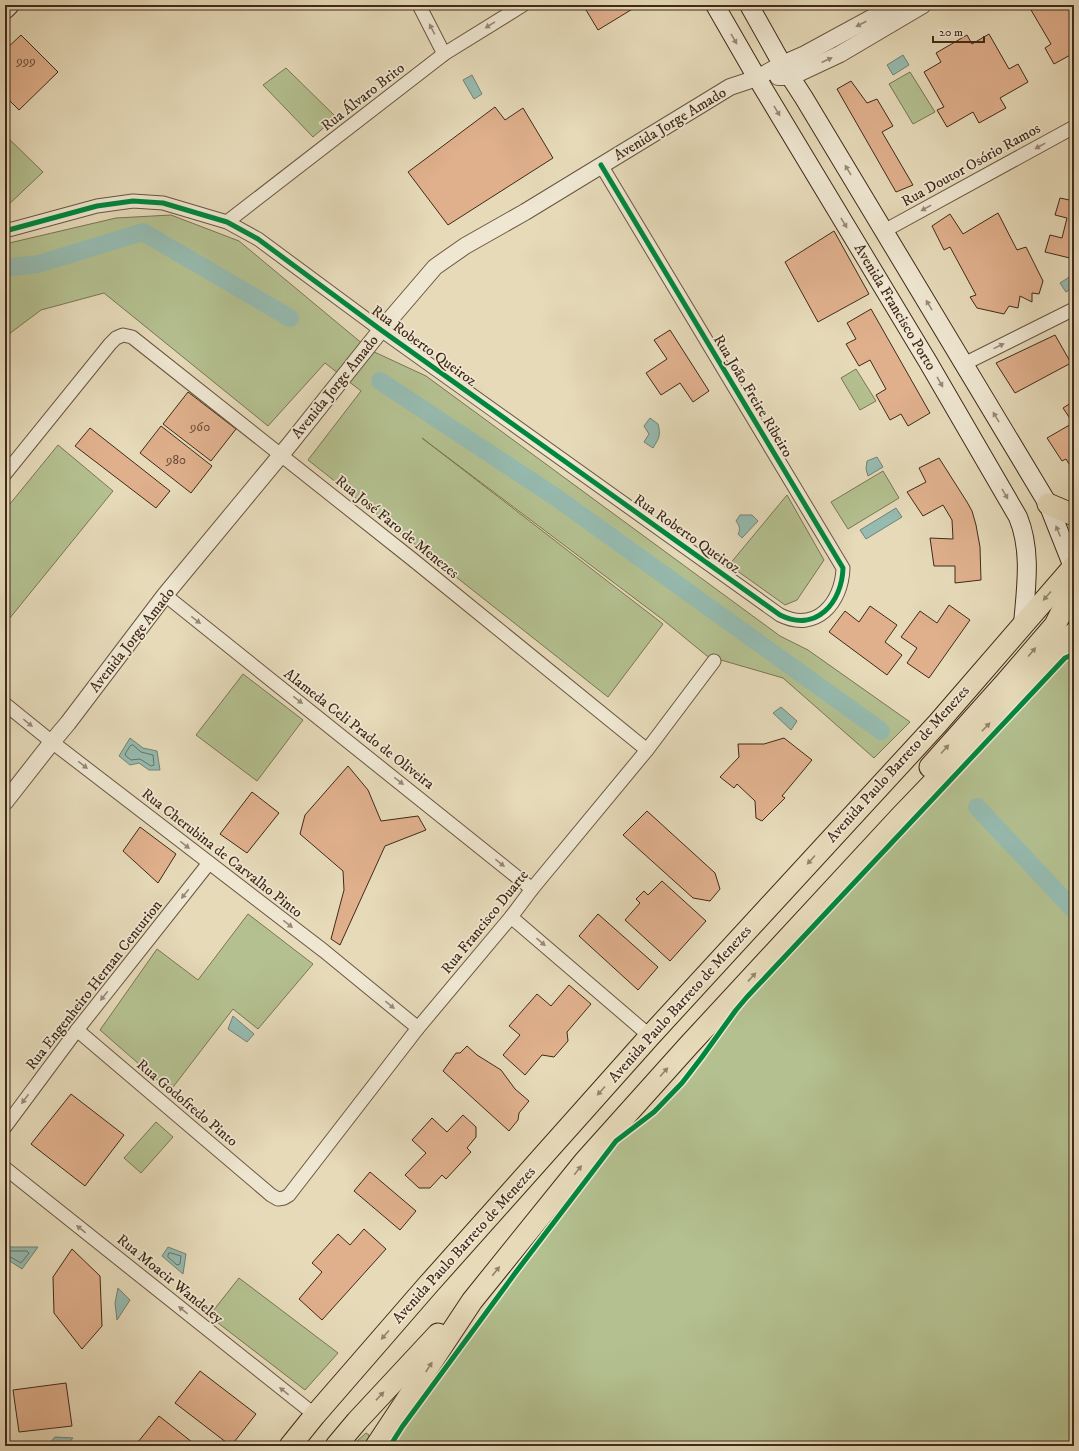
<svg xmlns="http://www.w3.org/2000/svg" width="1079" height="1451" font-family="'IM FELL DW Pica',serif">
<rect width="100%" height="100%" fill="#e6dab9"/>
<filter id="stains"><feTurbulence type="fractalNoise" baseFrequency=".005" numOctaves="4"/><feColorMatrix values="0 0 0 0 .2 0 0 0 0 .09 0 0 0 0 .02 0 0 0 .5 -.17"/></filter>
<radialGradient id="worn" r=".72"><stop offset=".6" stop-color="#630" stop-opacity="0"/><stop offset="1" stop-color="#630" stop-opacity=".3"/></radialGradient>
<g fill="#b4c090" stroke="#7a7554">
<polygon points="286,68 336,117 313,137 263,85"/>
<polygon points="910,72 935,112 913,124 889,84"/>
<polygon points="5,135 43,172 5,208"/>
<polygon points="171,215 239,241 370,350 426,376 780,636 808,650 910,722 874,758 783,678 707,656 662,619 422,438 663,624 608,697 308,460 361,391 325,363 268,426 104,293 41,310 5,337 5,244 116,218"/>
<polygon points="856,369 876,401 860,410 841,378"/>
<polygon points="58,445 113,491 5,624 5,510"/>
<polygon points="883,471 899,498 848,529 831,502"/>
<polygon points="787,495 824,560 797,600 785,605 729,565"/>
<polygon points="1074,654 1074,1446 390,1446 402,1427 516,1272 616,1141 654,1112 682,1083 702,1057 736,1010 835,902 1065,658"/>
<polygon points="243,674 303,720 257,781 196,735"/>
<polygon points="248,914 313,964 258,1029 233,1009 170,1091 100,1030 157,949 198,980"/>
<polygon points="156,1122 173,1137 141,1173 124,1158"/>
<polygon points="239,1278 338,1353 305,1390 209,1316"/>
<polygon points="366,1433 369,1435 369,1440 366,1446 355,1446 356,1442"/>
</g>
<g fill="#96bbb0" stroke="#748174">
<polygon points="903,55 909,65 893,75 887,65"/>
<polygon points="472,75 482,94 474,99 463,80"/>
<polygon points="1074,274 1074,287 1066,292 1060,283"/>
<path d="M650 418 658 424C661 436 659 438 653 448L644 442 649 434 644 426Z"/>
<polygon points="877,457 883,467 868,476 866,469 867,461"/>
<polygon points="896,508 902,517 866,539 860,530"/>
<path d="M740 515H752L758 521 742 538 738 534C741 529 739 525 736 521Z"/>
<polygon points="781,707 797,721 791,730 773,713"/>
<polygon points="130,738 143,748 157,751 160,770 149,770 139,763 130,765 119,756"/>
<polygon points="233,1016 254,1034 247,1042 228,1029"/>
<polygon points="7,1247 38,1247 22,1269 5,1258"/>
<polygon points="168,1247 186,1254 183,1274 162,1256"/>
<polygon points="118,1288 130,1300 117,1320 115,1303"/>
<polygon points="55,1437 73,1438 66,1446 47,1446"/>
</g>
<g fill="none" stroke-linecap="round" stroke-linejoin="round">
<g stroke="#6c7264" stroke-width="1">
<polygon points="133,745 141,752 153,755 154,765 151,766 140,759 131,760 126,756 125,754 130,746"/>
<polygon points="8,1251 27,1251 29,1253 21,1263 7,1255 6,1253"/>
<polygon points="169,1253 171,1253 181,1256 180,1264 177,1265 168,1257"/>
</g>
<g stroke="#96bbb0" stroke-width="18">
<polyline points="5,268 38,264 143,232 290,318"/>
<polyline points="380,381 557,498 881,731"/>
<polyline points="977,807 1074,910"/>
</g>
</g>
<g fill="#e0b08d" stroke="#412a19">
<polygon points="583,5 639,5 598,30"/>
<polygon points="1039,5 1074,5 1074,53 1054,64 1045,48 1051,44 1031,10"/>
<polygon points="989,34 1009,69 1018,64 1028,82 1000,98 1006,108 979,123 973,112 947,127 937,110 944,107 924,72 941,62 936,53 967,35 972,44"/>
<polygon points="21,35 58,72 19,110 5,96 5,50"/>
<polygon points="851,81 867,103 877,99 893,126 882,132 913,185 896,192 837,89"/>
<polygon points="495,107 505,120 523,108 553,158 448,225 408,172"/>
<polygon points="1060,198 1074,201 1074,259 1045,252 1050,235 1062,238 1067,218 1055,215"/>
<polygon points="998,213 1017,250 1026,247 1043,281 1039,294 1032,293 1032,302 1020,296 1018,308 1009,306 1004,314 977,308 970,297 976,295 950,247 944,250 932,226 950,214 963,234"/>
<polygon points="834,231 869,294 818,322 785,262"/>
<polygon points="871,309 930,413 908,426 901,414 890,420 876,395 886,389 870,360 859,366 846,344 856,339 847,323"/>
<polygon points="670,330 709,391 693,402 680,383 661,395 646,373 667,359 654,340"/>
<polygon points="1055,335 1071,363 1015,393 996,363"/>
<polygon points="188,392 236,429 211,461 163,424"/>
<polygon points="1074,401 1074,472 1066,459 1062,461 1047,438 1073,423 1063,408"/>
<polygon points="161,426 212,466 191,493 140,453"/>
<polygon points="90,428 170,491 156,508 75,446"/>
<polygon points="939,458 967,502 972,511 976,525 980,547 981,580 955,583 955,566 934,566 930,538 953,539 952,520 943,505 923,516 907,492 926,482 919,468"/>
<polygon points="949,605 970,620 929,678 907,663 917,648 901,637 920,611 937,623"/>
<polygon points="870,606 897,625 885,642 902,655 887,675 829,632 845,611 859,622"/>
<polygon points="784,738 812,760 782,796 785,798 762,821 756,818 755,801 737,784 734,788 720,777 739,757 738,744 764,744"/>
<polygon points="348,766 368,790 381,821 418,816 426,830 385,846 340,945 331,939 344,890 343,871 300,834 305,815"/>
<polygon points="252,792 279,813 247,853 220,834"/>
<polygon points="647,811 715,873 720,889 710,901 693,898 623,835"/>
<polygon points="140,827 176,854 158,883 123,851"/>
<polygon points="662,881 706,921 670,961 625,920 640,903 636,899 644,891 648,895"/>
<polygon points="598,914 658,967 638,990 579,936"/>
<polygon points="569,985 591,1004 567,1032 568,1041 554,1057 542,1055 525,1075 503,1055 520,1035 509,1026 537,994 551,1006"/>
<polygon points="467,1046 477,1055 501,1070 515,1089 529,1101 519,1113 518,1120 509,1131 443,1071 456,1053 460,1053"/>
<polygon points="71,1094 124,1135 85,1186 31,1144"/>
<polygon points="463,1115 476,1127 476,1137 467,1148 471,1152 446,1179 442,1175 430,1188 419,1188 405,1175 426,1153 412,1140 432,1118 447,1132"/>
<polygon points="370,1172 416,1211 400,1230 354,1191"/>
<polygon points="364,1229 386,1249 322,1320 299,1299 322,1272 312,1263 338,1234 350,1245"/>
<polygon points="72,1249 100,1276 102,1326 82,1349 54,1313 53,1277"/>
<polygon points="200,1371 256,1414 231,1446 175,1403"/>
<polygon points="66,1383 72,1426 19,1432 13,1390"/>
<polygon points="159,1416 197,1446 143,1446 138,1442"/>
</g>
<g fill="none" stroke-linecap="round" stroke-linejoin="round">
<defs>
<g id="minor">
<polyline points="419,5 444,54"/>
<polyline points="227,222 444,54 523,5"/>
<path d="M5 231 97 206 133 201 163 203 227 222 258 239 381 330 780 615C816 633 842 603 843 568L601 165"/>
<polyline points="884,231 1074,127"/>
<polyline points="964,364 1074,309"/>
<polyline points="5,474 110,344 116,338 123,335 132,337 412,559 647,750"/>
<polyline points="165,595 532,889"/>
<polyline points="5,704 52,742 324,951 418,1028"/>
<polyline points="511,917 650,1036"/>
<polyline points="77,1030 271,1195 278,1199 284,1198 289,1195 418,1028 511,917 532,889 647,750 714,661"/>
<polyline points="5,1127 77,1030 209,863"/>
<polyline points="5,1168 315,1415"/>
</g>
<g id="tertiary">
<polyline points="778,77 791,77 840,54 923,5"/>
<polyline points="5,802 52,742 68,723 165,595 290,444 381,330 435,267 465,246 525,212 730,87 757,78 782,64 805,54 895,5"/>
</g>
<g id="secondary">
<path d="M715 5 757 78 928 362 1018 517C1032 551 1026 588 1023 624"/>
<polyline points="749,5 782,64 804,98 1048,504 1073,567"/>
<polyline points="5,10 10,5"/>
</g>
<g id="primary">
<polyline points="1048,504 1074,515"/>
<polyline points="930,767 1006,682 1055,625 1064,607 1069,591 1073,567"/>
<polyline points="290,1446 315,1415 427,1286 650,1036 938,723 1074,566"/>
<polyline points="336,1446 357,1421 438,1334"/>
<polyline points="376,1446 472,1301 584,1162 689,1045 901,816 1021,691 1074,633"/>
</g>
</defs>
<use href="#minor" stroke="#6a5641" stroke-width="15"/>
<use href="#tertiary" stroke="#6a5641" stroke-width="18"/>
<use href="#secondary" stroke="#412a19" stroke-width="20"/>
<use href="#primary" stroke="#412a19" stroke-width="23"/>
<use href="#minor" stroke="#efe7d2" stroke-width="13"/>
<use href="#tertiary" stroke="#efe7d2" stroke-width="16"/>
<use href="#secondary" stroke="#efe7d2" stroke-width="18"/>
<use href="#primary" stroke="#e6dab9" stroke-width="21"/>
<defs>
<g id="cycleway">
<path d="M5 231 97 206 133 201 163 203 227 222 258 239 381 330 780 615C816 633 842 603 843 568L601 165"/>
<polyline points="390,1446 402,1427 516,1272 616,1141 654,1112 682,1083 702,1057 736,1010 747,997 1065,658 1074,654"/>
</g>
</defs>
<use href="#cycleway" stroke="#efe7d2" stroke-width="8"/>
<use href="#cycleway" stroke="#00873e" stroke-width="5"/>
</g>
<defs><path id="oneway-solid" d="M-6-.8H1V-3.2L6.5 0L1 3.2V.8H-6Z"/></defs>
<g fill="#988876">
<use href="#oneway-solid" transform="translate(861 24) rotate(152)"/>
<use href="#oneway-solid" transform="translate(490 25) rotate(148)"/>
<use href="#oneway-solid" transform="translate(432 29) rotate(-118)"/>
<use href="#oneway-solid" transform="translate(734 39) rotate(60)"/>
<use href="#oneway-solid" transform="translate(827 60) rotate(-25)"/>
<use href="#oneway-solid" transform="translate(777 111) rotate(59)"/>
<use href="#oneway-solid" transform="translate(1040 146) rotate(151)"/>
<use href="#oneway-solid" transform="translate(848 170) rotate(-121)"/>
<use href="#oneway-solid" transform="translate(926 208) rotate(151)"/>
<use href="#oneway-solid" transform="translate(844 223) rotate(59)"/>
<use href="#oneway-solid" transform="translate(929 305) rotate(-121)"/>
<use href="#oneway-solid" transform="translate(999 346) rotate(-26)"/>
<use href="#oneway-solid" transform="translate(940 382) rotate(60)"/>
<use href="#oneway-solid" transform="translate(996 417) rotate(-121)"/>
<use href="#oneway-solid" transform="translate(1005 494) rotate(60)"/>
<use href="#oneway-solid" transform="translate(1058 531) rotate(-112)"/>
<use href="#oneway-solid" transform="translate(196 620) rotate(38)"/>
<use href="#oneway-solid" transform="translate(298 700) rotate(38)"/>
<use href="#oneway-solid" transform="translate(28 723) rotate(39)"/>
<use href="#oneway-solid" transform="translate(83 765) rotate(38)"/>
<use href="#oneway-solid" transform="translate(399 781) rotate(38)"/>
<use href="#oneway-solid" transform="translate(185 845) rotate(38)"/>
<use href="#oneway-solid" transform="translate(500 863) rotate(39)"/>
<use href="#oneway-solid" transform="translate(185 894) rotate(129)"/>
<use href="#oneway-solid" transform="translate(288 924) rotate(38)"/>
<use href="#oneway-solid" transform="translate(541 942) rotate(41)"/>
<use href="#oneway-solid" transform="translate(104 996) rotate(129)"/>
<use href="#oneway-solid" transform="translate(390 1005) rotate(39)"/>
<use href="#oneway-solid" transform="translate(25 1099) rotate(127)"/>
<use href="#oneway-solid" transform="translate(81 1229) rotate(-141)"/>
<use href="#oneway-solid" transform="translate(183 1310) rotate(-141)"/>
<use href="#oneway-solid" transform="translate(284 1391) rotate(-141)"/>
</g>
<g fill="#948269">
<use href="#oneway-solid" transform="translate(1047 596) rotate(131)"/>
<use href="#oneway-solid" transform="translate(1032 652) rotate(-50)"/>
<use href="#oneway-solid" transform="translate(986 727) rotate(-46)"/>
<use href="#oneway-solid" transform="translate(945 749) rotate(-48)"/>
<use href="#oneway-solid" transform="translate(811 860) rotate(132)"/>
<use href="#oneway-solid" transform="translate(752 977) rotate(-47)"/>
<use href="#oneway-solid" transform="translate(664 1072) rotate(-48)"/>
<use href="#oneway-solid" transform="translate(601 1091) rotate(132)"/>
<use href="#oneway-solid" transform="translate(578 1170) rotate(-51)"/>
<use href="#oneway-solid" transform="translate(496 1271) rotate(-51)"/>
<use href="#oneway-solid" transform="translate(385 1335) rotate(131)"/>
<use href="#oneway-solid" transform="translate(429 1367) rotate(-57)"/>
<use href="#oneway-solid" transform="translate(380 1396) rotate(-47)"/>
</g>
<g text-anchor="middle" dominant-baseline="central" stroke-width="3.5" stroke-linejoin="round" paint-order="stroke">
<g font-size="13" fill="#694c36">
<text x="26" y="61">999</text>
<text x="200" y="427">960</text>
<text x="176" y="460">980</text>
</g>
<g font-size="15" fill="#412a19" stroke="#efe7d2">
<text transform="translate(363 97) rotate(-38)">Rua Álvaro Brito</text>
<text transform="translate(670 124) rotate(-31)">Avenida Jorge Amado</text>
<text transform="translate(971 165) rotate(-29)">Rua Doutor Osório Ramos</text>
<text transform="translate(895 307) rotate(59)">Avenida Francisco Porto</text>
<text transform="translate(424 346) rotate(36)">Rua Roberto Queiroz</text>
<text transform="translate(335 387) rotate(-51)">Avenida Jorge Amado</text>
<text transform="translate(753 396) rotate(59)">Rua João Freire Ribeiro</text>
<text transform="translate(397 527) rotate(39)">Rua José Faro de Menezes</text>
<text transform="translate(687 534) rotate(35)">Rua Roberto Queiroz</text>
<text transform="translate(132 640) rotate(-52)">Avenida Jorge Amado</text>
<text transform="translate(359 729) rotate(38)">Alameda Celi Prado de Oliveira</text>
<text transform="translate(898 764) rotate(-48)">Avenida Paulo Barreto de Menezes</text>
<text transform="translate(222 853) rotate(38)">Rua Cherubina de Carvalho Pinto</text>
<text transform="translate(485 922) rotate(-51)">Rua Francisco Duarte</text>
<text transform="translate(94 985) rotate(-52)">Rua Engenheiro Hernan Centurion</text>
<text transform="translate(680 1004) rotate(-48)">Avenida Paulo Barreto de Menezes</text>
<text transform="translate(187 1103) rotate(40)">Rua Godofredo Pinto</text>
<text transform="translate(464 1245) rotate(-48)">Avenida Paulo Barreto de Menezes</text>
<text transform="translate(170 1279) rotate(39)">Rua Moacir Wandeley</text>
</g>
</g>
<rect width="1079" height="1451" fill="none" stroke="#e6dab9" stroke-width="20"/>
<rect x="6" y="6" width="1067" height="1439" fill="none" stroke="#412a19" stroke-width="2"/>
<rect x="10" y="10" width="1059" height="1431" fill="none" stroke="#412a19"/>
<path d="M933 36v6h51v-6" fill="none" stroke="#412a19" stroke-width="2"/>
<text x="939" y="36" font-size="12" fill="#412a19" stroke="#efe7d2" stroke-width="3" paint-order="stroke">20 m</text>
<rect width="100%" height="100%" filter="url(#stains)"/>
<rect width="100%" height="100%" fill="url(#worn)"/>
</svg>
